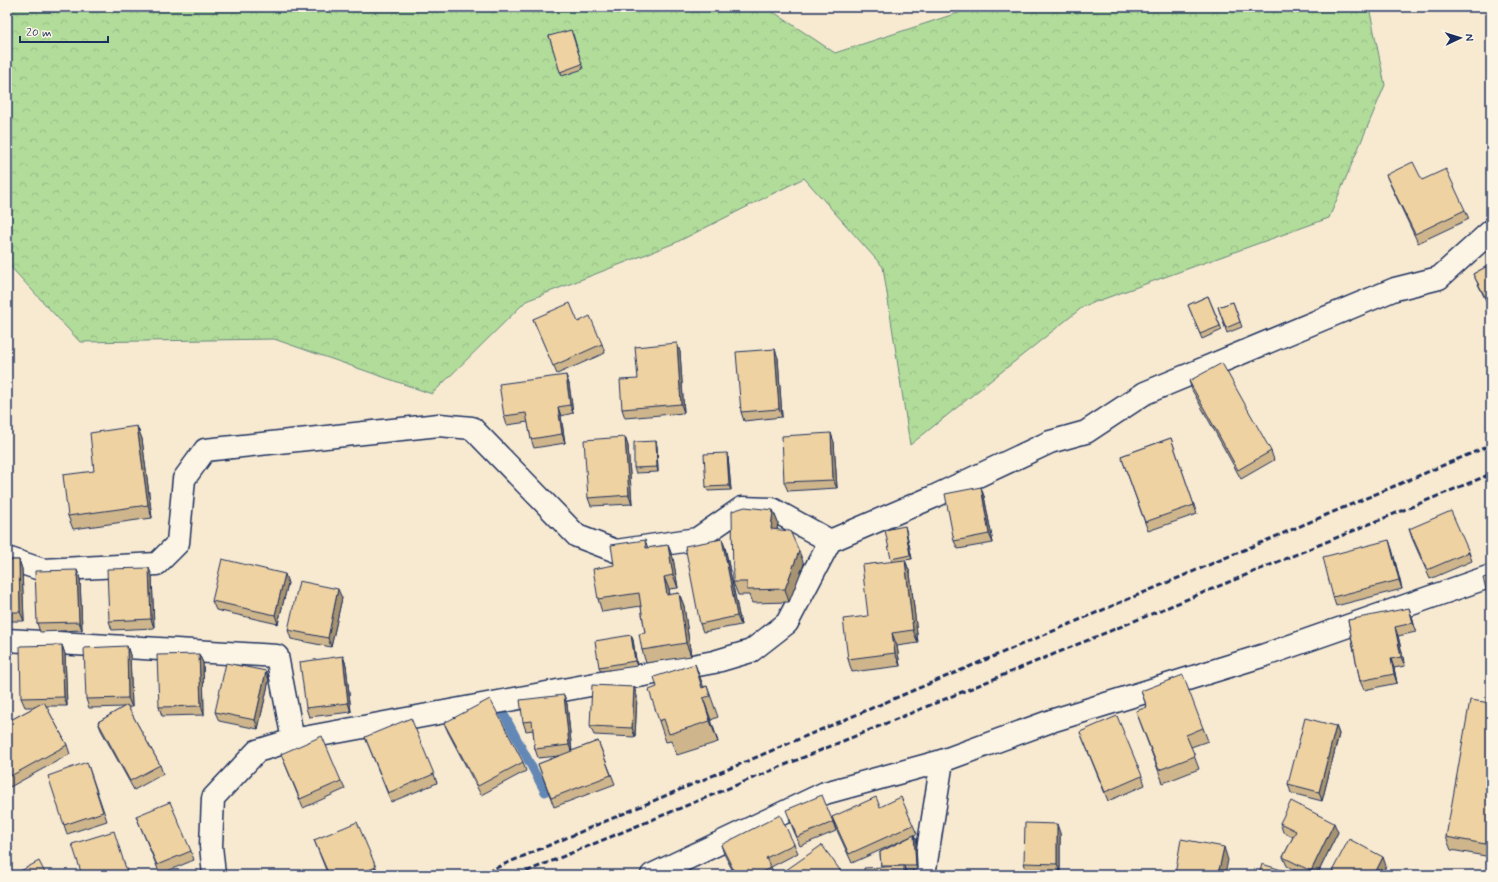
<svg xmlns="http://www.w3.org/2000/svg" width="1498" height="882" font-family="Mynerve,sans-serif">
<defs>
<pattern id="forest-crowns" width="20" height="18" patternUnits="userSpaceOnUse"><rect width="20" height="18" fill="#b2dc9a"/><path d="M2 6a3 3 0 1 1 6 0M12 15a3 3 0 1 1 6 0" fill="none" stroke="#98bd87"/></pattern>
</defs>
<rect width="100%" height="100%" fill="#f8ead1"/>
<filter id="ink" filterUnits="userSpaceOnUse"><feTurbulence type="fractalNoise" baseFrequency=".025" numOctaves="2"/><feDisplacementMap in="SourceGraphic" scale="8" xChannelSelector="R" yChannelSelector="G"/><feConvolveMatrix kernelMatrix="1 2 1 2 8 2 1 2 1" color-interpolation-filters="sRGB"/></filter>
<g filter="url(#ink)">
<polygon fill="url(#forest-crowns)" stroke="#66867c" points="7,7 766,7 835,53 976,7 1369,7 1385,85 1329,218 1084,306 910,445 883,267 804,178 675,243 526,301 432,394 274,339 80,342 7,263"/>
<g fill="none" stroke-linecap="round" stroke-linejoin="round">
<polyline stroke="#6488b5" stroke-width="9" points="499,705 545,792"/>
<defs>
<g id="street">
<polyline points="7,558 43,570 157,564 178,543 184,479 205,450 439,425 472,428 577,536 616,551 697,539 742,508 772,509 830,541"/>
<polyline points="7,640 277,656 293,740"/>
<polyline points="214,875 211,846 213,798 257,751 293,740 714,662 751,651 787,623 830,541 933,497 1050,442 1086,432 1145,393 1395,289 1439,278 1491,231"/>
<polyline points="652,875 825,793 942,761 1051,721 1265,655 1491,576"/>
<polyline points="924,875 942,761"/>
</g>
</defs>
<use href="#street" stroke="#1b2f5e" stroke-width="25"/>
<use href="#street" stroke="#fcf5e5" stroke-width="22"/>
<g stroke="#1b2f5e" stroke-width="3" stroke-dasharray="6 3" stroke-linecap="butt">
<polyline points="479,875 1491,445"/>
<polyline points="518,875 1491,474"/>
</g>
</g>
<g fill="#ceb58b" stroke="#1b2f5e">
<polygon points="573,34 583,69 562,76 549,36"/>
<polygon points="1386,175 1422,180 1465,210 1469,219 1418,243 1390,184"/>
<polygon points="1491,264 1491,311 1477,282 1473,274"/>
<polygon points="1208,296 1222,330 1202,339 1188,305"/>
<polygon points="1233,302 1242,327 1227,333 1218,307"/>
<polygon points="533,319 578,322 602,344 605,353 557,374"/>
<polygon points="677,343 680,352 684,413 625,418 622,409 638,379"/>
<polygon points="778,358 782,417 744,421 741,412"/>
<polygon points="566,375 569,384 573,413 561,416 565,443 534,448 531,439 528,422 507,425 504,416"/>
<polygon points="1189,381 1271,451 1274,460 1241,479 1192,390"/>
<polygon points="137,426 142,439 152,518 73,529 68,516 94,471"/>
<polygon points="625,437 628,446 632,504 591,506 588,498"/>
<polygon points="1171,438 1197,514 1148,531 1121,456"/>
<polygon points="834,442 837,488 788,491 784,482"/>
<polygon points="657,446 658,472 636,473 634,468"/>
<polygon points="728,457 731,490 708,491 706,487"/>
<polygon points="984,496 993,543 958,549 954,541"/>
<polygon points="773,510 778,523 777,530 804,564 789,602 752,603 749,595 738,595 733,582"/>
<polygon points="1409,529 1469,552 1472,561 1430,579 1412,538"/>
<polygon points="906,530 912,559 905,560 910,573 918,643 897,646 900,666 852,672 848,659 868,616 892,561 891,559"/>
<polygon points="645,540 648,548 668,545 673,558 678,588 669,589 670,595 679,593 684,606 691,656 646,663 642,650 645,633 641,606 602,612 598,599 614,565"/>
<polygon points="725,547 741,625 703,632 700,624"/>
<polygon points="1392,549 1402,589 1336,606 1333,597"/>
<polygon points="7,560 19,560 22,569 24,621 7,621"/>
<polygon points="77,570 80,579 82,630 40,632 37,623"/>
<polygon points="152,576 154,628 112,630 109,621"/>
<polygon points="288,583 278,624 216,610 212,601"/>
<polygon points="342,598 331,647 291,639 288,630"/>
<polygon points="1412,617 1416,632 1398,636 1405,666 1394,668 1397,683 1364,690 1360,681 1348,620"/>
<polygon points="631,635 633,640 637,666 601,671 599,667"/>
<polygon points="62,645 65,654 67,706 46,706 67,745 70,754 10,787 7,782 7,722 35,707 25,707 21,698"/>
<polygon points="127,646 130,655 132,707 128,707 160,765 163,774 134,790 101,730 98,722 124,707 89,708 86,699"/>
<polygon points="199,654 203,663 204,715 162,716 159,707"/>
<polygon points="343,656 346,665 351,712 309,717 306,708"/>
<polygon points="266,671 269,680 258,729 219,721 215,712"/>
<polygon points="707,686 718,717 711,720 718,742 677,755 671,741 666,742 659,721 703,687"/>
<polygon points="1141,691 1203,728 1208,741 1191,747 1199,769 1163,783 1136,711 1147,708"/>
<polygon points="564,695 567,704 572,751 598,741 615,784 554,807 538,764 559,756 538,758 535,749 533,730 526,731 523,722"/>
<polygon points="637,696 635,737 594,735 590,726"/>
<polygon points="1491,703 1491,857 1451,850 1446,837"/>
<polygon points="444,723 523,762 526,771 481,795 448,732"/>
<polygon points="1336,726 1339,734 1322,801 1291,793 1288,784"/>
<polygon points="1080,732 1142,776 1145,785 1108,801"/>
<polygon points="365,737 434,774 437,783 391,802"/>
<polygon points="281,754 341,781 345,789 303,808"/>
<polygon points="87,762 107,821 67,834 64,825"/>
<polygon points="880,807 913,825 917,834 914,835 916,839 917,870 905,870 907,875 881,867 880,852 912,836 852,863 835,826 832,817"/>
<polygon points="136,816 191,851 194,860 160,874"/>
<polygon points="789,819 833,822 836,831 800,846"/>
<polygon points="1280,823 1338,832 1317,875 1305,875 1287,866 1283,857 1293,837 1283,832"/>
<polygon points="1060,833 1060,873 1027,872 1024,863"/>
<polygon points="314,840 376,867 379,875 328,875"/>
<polygon points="794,844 798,853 771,867 774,875 735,875 724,854 721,845"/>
</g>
<g fill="#a79371" stroke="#1b2f5e">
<polygon points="677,343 680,352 684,413 681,404"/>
<polygon points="775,349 778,358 782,417 779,409"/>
<polygon points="566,375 569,384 573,413 570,405"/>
<polygon points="558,407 561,416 565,443 562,434"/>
<polygon points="137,426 142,439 152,518 148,505"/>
<polygon points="831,433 834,442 837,488 833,480"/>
<polygon points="625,437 628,446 632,504 629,495"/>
<polygon points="656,441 657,446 658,472 657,467"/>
<polygon points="727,453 728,457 731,490 729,486"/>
<polygon points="981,487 984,496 993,543 989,534"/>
<polygon points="773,510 778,523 775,542 771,529"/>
<polygon points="905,526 906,530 912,559 910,555"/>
<polygon points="722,539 725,547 741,625 737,616"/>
<polygon points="1389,540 1392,549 1402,589 1399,580"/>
<polygon points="668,545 673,558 678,588 673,575"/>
<polygon points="799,551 804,564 789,602 785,589"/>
<polygon points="19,560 22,569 24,621 20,612"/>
<polygon points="905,560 910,573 918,643 913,630"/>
<polygon points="149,568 152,576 154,628 151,619"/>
<polygon points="77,570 80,579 82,630 79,622"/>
<polygon points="285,574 288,583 278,624 275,615"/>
<polygon points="664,577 669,589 672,608 667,595"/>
<polygon points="338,589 342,598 331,647 328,638"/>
<polygon points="679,593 684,606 691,656 686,643"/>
<polygon points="1409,608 1412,617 1416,632 1413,623"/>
<polygon points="1395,627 1398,636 1405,666 1401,657"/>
<polygon points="892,633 897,646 900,666 895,653"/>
<polygon points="631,635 633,640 637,666 635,661"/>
<polygon points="62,645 65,654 67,706 64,697"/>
<polygon points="127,646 130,655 132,707 128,698"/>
<polygon points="199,654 203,663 204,715 201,706"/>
<polygon points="343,656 346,665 351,712 348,703"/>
<polygon points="1391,659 1394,668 1397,683 1394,674"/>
<polygon points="695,664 703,685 706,697 702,688"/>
<polygon points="266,671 269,680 258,729 255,720"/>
<polygon points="634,687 637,696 635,737 632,728"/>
<polygon points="564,695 567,704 572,754 569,745"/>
<polygon points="703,698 711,720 718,742 710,721"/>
<polygon points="1336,726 1339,734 1322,801 1319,792"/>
<polygon points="1334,823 1338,832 1317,875 1313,875 1311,871"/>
<polygon points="1057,824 1060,833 1060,873 1057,864"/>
<polygon points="914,835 916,839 917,870 916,866"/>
<polygon points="1224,847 1228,860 1225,875 1218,875"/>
<polygon points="1383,857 1386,866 1382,875 1374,875"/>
<polygon points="904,866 907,875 904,875"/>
</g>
<g fill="#efd2a2" stroke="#1b2f5e">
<polygon points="571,30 582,64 560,72 549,36"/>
<polygon points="1413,162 1422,180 1446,169 1465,210 1415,234 1386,175"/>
<polygon points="1491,264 1491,308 1473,274"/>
<polygon points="1208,296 1220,326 1200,334 1188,305"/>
<polygon points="1233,302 1240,322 1226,328 1218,307"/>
<polygon points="570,303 578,322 590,316 602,344 553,366 533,319"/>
<polygon points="677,343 681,404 622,409 620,380 638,379 635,347"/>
<polygon points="775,349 779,409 741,412 736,352"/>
<polygon points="1222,363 1271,451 1238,470 1189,381"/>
<polygon points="566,375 570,405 558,407 562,434 531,439 526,413 504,416 499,384"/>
<polygon points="137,426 148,505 68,516 63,475 94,471 90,433"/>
<polygon points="831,433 833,480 784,482 782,436"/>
<polygon points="625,437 629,495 588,498 584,440"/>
<polygon points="1171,438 1194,505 1145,522 1121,456"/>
<polygon points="656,441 657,467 634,468 634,442"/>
<polygon points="727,453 729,486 706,487 704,454"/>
<polygon points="981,487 989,534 954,541 945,494"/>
<polygon points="745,507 773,510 771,529 790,531 799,551 785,589 747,590 747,582 733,582 732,511"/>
<polygon points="1451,511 1469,552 1427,570 1409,529"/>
<polygon points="905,526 910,555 891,559 885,530"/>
<polygon points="722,539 737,616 700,624 685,546"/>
<polygon points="645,540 646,548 668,545 673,575 664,577 667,595 679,593 686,643 642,650 639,634 645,633 639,593 598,599 593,569 614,565 611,545"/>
<polygon points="1389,540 1399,580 1333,597 1323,557"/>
<polygon points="222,559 285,574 275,615 212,601"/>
<polygon points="7,560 19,560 20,612 7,612"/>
<polygon points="905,560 913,630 892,633 895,653 848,659 843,619 868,616 862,565"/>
<polygon points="149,568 151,619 109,621 107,569"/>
<polygon points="77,570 79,622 37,623 35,571"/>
<polygon points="1491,576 1491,607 1483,578"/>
<polygon points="299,581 338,589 328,638 288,630"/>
<polygon points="1409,608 1413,623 1395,627 1401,657 1391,659 1394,674 1360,681 1348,620"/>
<polygon points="631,635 635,661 599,667 595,641"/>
<polygon points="62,645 64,697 21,698 20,646"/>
<polygon points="127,646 128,698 86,699 84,648"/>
<polygon points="199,654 201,706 159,707 157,655"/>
<polygon points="343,656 348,703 306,708 300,662"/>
<polygon points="226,663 266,671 255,720 215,712"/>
<polygon points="695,664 702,688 707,686 710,696 703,698 710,721 669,734 664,719 659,721 649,690 657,687 654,677"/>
<polygon points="1183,675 1203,728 1186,735 1195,756 1159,770 1136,711 1147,707 1141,691"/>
<polygon points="592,685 634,687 632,728 590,726"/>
<polygon points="564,695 569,745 535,749 532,721 523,722 520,700"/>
<polygon points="490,699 523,762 478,786 444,723"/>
<polygon points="1470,700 1491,703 1491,845 1446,837"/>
<polygon points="44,702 67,745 7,778 7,722"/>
<polygon points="127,705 160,765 130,781 98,722"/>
<polygon points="1117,716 1142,776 1105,792 1080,732"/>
<polygon points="411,718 434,774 388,793 365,737"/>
<polygon points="1305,718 1336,726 1319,792 1288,784"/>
<polygon points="322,736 341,781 300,799 281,754"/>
<polygon points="598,741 611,775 551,798 538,764"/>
<polygon points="87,762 103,812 64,825 48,776"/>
<polygon points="822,795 833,822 797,837 786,810"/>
<polygon points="876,797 880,807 901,797 913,825 849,854 832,817"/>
<polygon points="1291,801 1334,823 1311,871 1283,857 1296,831 1280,823"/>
<polygon points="170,802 191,851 157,865 136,816"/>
<polygon points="780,815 794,844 766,858 771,868 756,875 736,875 721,845"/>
<polygon points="357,822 376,867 356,875 329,875 314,840"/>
<polygon points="1025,823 1057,824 1057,864 1024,863"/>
<polygon points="114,831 128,875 82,875 72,844"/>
<polygon points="914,835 916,866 881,866 880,852"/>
<polygon points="1181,839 1224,847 1218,875 1175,875"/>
<polygon points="1349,839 1383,857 1374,875 1330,875"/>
<polygon points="822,845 842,873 839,875 779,875"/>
<polygon points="39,861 46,875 13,875"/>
<polygon points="1262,864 1298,875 1259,875"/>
<polygon points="904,866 904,875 865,875 864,868"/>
<polygon points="1056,873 1095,874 1095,875 1056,875"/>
</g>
</g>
<rect width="1498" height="882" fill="none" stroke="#fcf5e5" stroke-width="24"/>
<rect x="12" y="12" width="1474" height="858" fill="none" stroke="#1b2f5e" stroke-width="1.5" filter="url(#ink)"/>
<g transform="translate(1460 38) rotate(86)" stroke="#fcf5e5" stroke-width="3" paint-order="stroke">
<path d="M0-3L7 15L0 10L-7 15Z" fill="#1b2f5e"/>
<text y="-6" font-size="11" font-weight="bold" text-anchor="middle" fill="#1b2f5e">N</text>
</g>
<path d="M20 36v6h88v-6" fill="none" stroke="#1b2f5e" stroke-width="2"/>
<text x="26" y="36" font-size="12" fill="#1b2f5e" stroke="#fcf5e5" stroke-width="3" paint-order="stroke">20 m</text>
</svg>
